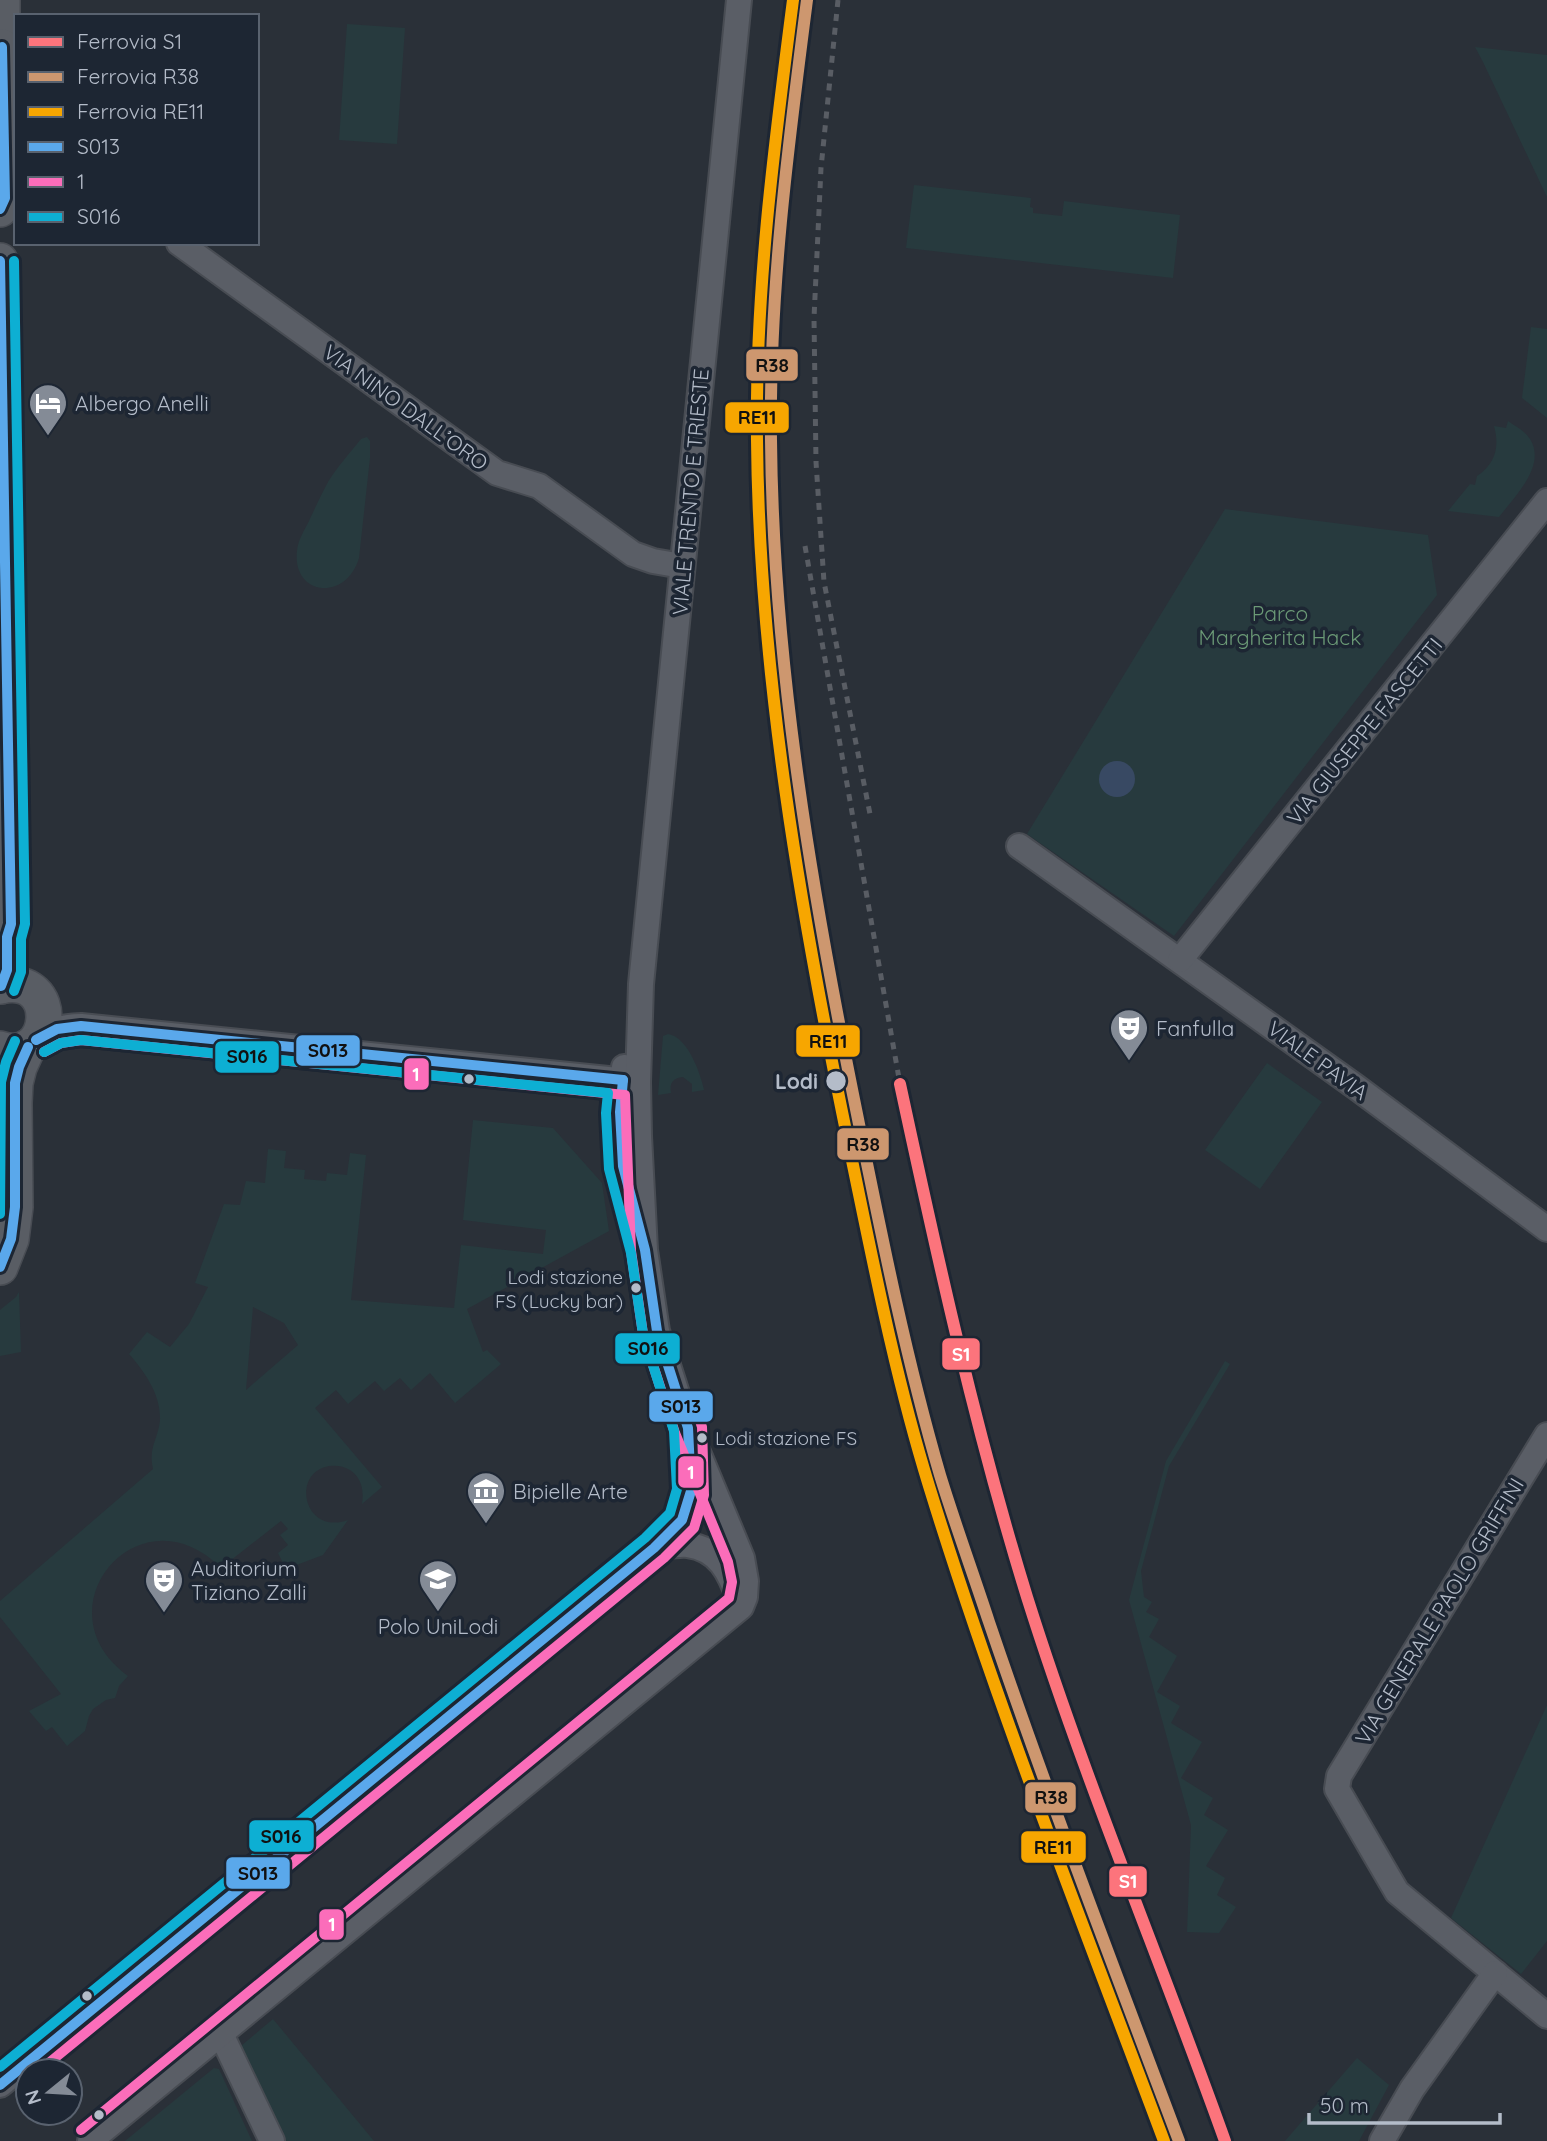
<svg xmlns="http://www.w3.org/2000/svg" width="1547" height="2141" font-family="Quicksand,sans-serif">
<rect width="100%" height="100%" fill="#2a3038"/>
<g fill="#273a3e" fill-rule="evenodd">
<polygon points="347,24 405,28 397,144 339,140"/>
<polygon points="1475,47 1547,55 1547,197 1483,62"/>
<polygon points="914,185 1031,198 1030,207 1033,208 1033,213 1062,216 1064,201 1180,215 1173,278 906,248"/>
<polygon points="1531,327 1547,329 1547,418 1522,398"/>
<path d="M1508 421C1515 426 1525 431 1530 439 1547 466 1514 497 1499 517L1448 511 1470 484 1475 485 1477 476C1495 464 1500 447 1494 426L1506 428Z"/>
<path d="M367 437 370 441V458L359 558C346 602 292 596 297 551 298 540 304 531 309 521 315 508 321 495 328 482 337 467 350 453 361 439Z"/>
<polygon points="1225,509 1428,535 1437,595 1174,936 1027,834"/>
<path d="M668 1034C688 1037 700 1073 704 1090L692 1092V1084L683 1077C673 1078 669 1083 671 1093L658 1095 663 1036Z"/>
<polygon points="1267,1063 1322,1102 1260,1189 1205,1150"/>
<path d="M473 1120 553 1128 602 1183 609 1231 467 1309 483 1352 487 1350 501 1364 455 1403 430 1373 411 1390 400 1378 384 1391 375 1381 348 1404 336 1390 315 1408 382 1487 362 1504C364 1491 362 1478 350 1470 344 1466 336 1465 329 1466 290 1473 304 1536 348 1520L323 1555 286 1569 278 1553 288 1545 280 1535 288 1529 281 1521 221 1568C140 1486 36 1609 128 1676L119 1686 115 1698 106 1700 93 1709 89 1716 85 1731 67 1746 52 1727 46 1731 29 1711 61 1694 0 1617V1601L153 1469C148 1447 158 1440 160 1420 161 1395 145 1372 129 1354L147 1332 170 1347 189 1324 208 1287 195 1283 224 1204 240 1205 246 1181 265 1183 268 1149 286 1151 284 1168 305 1170 304 1179 326 1181 327 1173 347 1175 350 1153 366 1155 351 1300 454 1308 461 1245 543 1254 546 1230 463 1220ZM253 1307 284 1323 298 1345 246 1390Z"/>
<polygon points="19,1292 21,1352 0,1356 0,1310 16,1297"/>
<polygon points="1225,1361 1230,1364 1169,1466 1141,1571 1144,1597 1152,1602 1146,1612 1159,1619 1149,1637 1177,1656 1157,1692 1180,1706 1171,1723 1202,1742 1181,1778 1213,1798 1204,1815 1228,1830 1206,1866 1225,1878 1217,1895 1236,1907 1219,1933 1187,1932 1191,1825 1129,1600 1166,1461"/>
<polygon points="1547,1705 1547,1941 1521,1974 1451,1918"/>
<polygon points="273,2019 374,2141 286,2141 241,2046"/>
<polygon points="1357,2058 1389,2085 1359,2141 1285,2141"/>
<polygon points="214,2068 219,2069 252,2141 125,2141"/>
</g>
<circle fill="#384963" cx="1117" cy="779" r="18"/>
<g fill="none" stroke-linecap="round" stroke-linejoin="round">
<defs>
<g id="street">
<polyline points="179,243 497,473 539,486 633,554 653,561 682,566"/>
<polyline points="1019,846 1356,1087 1547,1229"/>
<polyline points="1180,960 1547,501"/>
<path d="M36 1040C50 1030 63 1026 81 1026L638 1082"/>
<path d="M624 1067C619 1115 620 1154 631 1201"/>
<polyline points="1547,1435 1339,1776 1337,1789 1397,1892 1547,2016"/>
<path d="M654 1548C664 1547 677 1544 688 1545 719 1549 730 1573 739 1599"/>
<polyline points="221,2034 272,2141"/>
<polyline points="0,2085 654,1548 682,1520 691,1491 689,1447"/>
<polyline points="90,2141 741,1607 745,1597 746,1581 742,1558 688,1428 657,1331 645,1250 639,1136 638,1082 641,984 739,0"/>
<polyline points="1382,2141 1412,2089 1495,1973"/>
</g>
<g id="secondary">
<polyline points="2,0 2,38"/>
<polyline points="0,209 5,198 2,47"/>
<polyline points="0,261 11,924 7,937 7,970 1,986"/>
<path d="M0 986C63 972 54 1067 0 1049"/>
<polyline points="0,1267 11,1239 15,1207 14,1103 15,1083 19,1067 28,1047"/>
</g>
</defs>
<use href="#street" stroke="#484c53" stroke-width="28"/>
<use href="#secondary" stroke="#484c53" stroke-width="38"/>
<use href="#street" stroke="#5a5e66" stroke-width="24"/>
<use href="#secondary" stroke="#595d64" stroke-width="35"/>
<g stroke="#595d64" stroke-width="5" stroke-dasharray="7 7" stroke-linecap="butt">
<polyline points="838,0 821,168 814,318 816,462 824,582 870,814"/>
<polyline points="805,546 900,1084"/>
</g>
<defs>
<g id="bus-1">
<polyline points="0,209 5,198 2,47"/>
<polyline points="0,261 11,924 7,937 7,970 1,986"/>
<polyline points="36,1040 57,1029 81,1026 623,1080"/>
<polyline points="0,1267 11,1239 15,1207 15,1083 19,1067 28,1047"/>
<polyline points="0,2085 654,1548 682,1520 691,1491 688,1428 657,1331 645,1250 623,1166 620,1112 623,1080"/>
</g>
<g id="bus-2">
<polyline points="44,1052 61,1043 81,1040 625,1095 631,1251 643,1334 675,1433 728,1562 732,1582 729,1598 81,2130"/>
<polyline points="39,2071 664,1558 694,1528 704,1495 702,1427 699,1418"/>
</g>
<g id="bus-3">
<polyline points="14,261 25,924 21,939 21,972 14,991"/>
<polyline points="0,1214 1,1082 6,1062 15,1041"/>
<polyline points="0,2067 645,1538 670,1513 677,1489 674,1431 643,1334 631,1253 609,1169 606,1113 608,1093 81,1040 61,1043 44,1052"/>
</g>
</defs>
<use href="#bus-1" stroke="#1d2633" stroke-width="16"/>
<use href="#bus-2" stroke="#1d2633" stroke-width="16"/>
<use href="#bus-3" stroke="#1d2633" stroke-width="16"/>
<use href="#bus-1" stroke="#5aa8eb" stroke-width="10"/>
<use href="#bus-2" stroke="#fb6dba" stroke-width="10"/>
<use href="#bus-3" stroke="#0dafd3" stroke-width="10"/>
<defs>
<path id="rail-1" d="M900 1084C937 1256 975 1429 1027 1597 1085 1781 1160 1959 1225 2141"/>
<path id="rail-2" d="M807 0C788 147 769 292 771 440 773 667 813 898 858 1119 882 1238 906 1358 940 1475 955 1524 973 1573 989 1622 1048 1796 1114 1968 1179 2141"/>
<path id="rail-3" d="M793 0C774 147 755 292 757 440 759 673 801 913 848 1141 872 1256 894 1373 929 1486 997 1707 1083 1924 1164 2141"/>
</defs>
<use href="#rail-1" stroke="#1d2633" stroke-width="18"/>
<use href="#rail-2" stroke="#1d2633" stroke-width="18"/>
<use href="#rail-3" stroke="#1d2633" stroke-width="18"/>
<use href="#rail-1" stroke="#fc747c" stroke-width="12"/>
<use href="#rail-2" stroke="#cd976f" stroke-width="12"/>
<use href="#rail-3" stroke="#f7a600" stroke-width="12"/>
</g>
<defs>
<symbol id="hotel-pin" viewBox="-11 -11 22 30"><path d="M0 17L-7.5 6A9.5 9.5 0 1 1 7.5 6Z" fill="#848b96" stroke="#1d2633"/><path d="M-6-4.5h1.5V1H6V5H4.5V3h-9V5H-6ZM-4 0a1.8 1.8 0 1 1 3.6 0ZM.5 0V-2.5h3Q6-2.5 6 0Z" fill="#fff"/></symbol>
<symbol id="theatre-pin" viewBox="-11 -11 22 30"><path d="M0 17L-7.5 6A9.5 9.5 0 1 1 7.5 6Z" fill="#848b96" stroke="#1d2633"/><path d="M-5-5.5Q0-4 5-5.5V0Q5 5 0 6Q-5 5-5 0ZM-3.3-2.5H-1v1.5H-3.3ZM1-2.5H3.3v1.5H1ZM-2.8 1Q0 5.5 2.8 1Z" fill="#fff"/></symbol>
<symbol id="museum-pin" viewBox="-11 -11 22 30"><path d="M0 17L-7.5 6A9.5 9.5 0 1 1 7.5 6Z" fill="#848b96" stroke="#1d2633"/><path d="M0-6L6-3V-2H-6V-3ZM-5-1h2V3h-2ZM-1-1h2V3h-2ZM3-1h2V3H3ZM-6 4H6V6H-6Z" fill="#fff"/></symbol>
<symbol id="university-pin" viewBox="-11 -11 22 30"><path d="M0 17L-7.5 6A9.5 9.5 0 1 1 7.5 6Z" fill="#848b96" stroke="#1d2633"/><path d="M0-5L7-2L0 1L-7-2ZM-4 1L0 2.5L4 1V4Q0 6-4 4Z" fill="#fff"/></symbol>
</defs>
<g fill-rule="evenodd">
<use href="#hotel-pin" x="26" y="381" width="44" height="60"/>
<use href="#theatre-pin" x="1107" y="1006" width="44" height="60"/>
<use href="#museum-pin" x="464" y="1469" width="44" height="60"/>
<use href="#university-pin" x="416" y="1557" width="44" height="60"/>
<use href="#theatre-pin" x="142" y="1558" width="44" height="60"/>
</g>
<g fill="#b4bcc9" stroke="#1d2633" stroke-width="2.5">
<circle cx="469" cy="1079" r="6"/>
<circle cx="836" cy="1081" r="11"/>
<circle cx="636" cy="1288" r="6"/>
<circle cx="702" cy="1438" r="6"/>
<circle cx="87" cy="1996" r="6"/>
<circle cx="99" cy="2115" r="6"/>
</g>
<g text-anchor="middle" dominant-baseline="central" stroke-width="7" stroke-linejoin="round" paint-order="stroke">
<g font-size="19" fill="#b4bcc9" stroke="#1d2633" text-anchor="end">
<text x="623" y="1277">Lodi stazione<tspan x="623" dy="24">FS (Lucky bar)</tspan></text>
<text x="715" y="1438" text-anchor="start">Lodi stazione FS</text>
</g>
<g font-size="21" fill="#b4bcc9" stroke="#1d2633" text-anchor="start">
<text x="75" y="403">Albergo Anelli</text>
<text x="1156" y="1028">Fanfulla</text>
<text x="513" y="1491">Bipielle Arte</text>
<text x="191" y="1568">Auditorium<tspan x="191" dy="24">Tiziano Zalli</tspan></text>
<text x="438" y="1626" text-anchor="middle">Polo UniLodi</text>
</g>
<g font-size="21" fill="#b4bcc9" stroke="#1d2633">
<text transform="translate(406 407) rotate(36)">VIA NINO DALL’ORO</text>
<text transform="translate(690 492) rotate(-85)">VIALE TRENTO E TRIESTE</text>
<text transform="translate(1364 731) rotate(-51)">VIA GIUSEPPE FASCETTI</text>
<text transform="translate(1318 1060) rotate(36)">VIALE PAVIA</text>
<text transform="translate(1439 1611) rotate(-59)">VIA GENERALE PAOLO GRIFFINI</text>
</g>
<g font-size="21" fill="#6b9a76" stroke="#1d2633">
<text x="1280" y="613">Parco<tspan x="1280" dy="24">Margherita Hack</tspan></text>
</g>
<g font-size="21" font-weight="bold" fill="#b4bcc9" stroke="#1d2633" text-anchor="end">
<text x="818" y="1081">Lodi</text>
</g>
</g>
<g stroke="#1d2633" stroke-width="2.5">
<rect x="745" y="348" width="54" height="34" rx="7" fill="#cd976f"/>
<rect x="724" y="401" width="66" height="33" rx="7" fill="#f7a600"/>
<rect x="795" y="1024" width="66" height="34" rx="7" fill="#f7a600"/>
<rect x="295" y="1034" width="66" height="33" rx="7" fill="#5aa8eb"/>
<rect x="214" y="1040" width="66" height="34" rx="7" fill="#0dafd3"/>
<rect x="403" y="1057" width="27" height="34" rx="7" fill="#fb6dba"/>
<rect x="836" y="1127" width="54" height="34" rx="7" fill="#cd976f"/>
<rect x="614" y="1332" width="67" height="33" rx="7" fill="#0dafd3"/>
<rect x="941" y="1337" width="40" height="34" rx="7" fill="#fc747c"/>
<rect x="648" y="1390" width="66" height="33" rx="7" fill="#5aa8eb"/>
<rect x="677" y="1455" width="28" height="34" rx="7" fill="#fb6dba"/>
<rect x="1024" y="1781" width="53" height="33" rx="7" fill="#cd976f"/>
<rect x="248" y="1819" width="67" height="34" rx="7" fill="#0dafd3"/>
<rect x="1020" y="1830" width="67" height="34" rx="7" fill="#f7a600"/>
<rect x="225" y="1856" width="66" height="34" rx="7" fill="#5aa8eb"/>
<rect x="1108" y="1865" width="40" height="33" rx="7" fill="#fc747c"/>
<rect x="318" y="1908" width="27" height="33" rx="7" fill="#fb6dba"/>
</g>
<g font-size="19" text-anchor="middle" font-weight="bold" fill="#fff">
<text x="416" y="1081">1</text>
<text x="961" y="1361">S1</text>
<text x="691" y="1479">1</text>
<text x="1128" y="1888">S1</text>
<text x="332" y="1931">1</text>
</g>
<g font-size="19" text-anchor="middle" font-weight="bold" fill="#111">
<text x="772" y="372">R38</text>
<text x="757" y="424">RE11</text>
<text x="828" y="1048">RE11</text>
<text x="328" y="1057">S013</text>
<text x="247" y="1063">S016</text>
<text x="863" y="1151">R38</text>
<text x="648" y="1355">S016</text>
<text x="681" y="1413">S013</text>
<text x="1051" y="1804">R38</text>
<text x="281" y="1843">S016</text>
<text x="1053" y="1854">RE11</text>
<text x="258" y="1880">S013</text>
</g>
<rect x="14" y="14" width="245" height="231" fill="#1d2633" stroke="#59626f" stroke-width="2"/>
<rect x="28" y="37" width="35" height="10" fill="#fc747c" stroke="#59626f" stroke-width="2"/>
<text x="77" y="49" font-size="21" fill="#b4bcc9">Ferrovia S1</text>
<rect x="28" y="72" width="35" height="10" fill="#cd976f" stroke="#59626f" stroke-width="2"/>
<text x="77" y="84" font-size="21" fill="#b4bcc9">Ferrovia R38</text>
<rect x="28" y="107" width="35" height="10" fill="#f7a600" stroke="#59626f" stroke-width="2"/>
<text x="77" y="119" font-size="21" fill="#b4bcc9">Ferrovia RE11</text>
<rect x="28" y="142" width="35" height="10" fill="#5aa8eb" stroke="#59626f" stroke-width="2"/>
<text x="77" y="154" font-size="21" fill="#b4bcc9">S013</text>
<rect x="28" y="177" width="35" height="10" fill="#fb6dba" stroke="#59626f" stroke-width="2"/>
<text x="77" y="189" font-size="21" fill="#b4bcc9">1</text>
<rect x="28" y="212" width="35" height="10" fill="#0dafd3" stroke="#59626f" stroke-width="2"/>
<text x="77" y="224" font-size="21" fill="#b4bcc9">S016</text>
<g transform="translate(49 2092) rotate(252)"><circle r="33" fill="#1d2633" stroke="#59626f" stroke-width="2"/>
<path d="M0-5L12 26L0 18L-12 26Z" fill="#848b96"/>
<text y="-10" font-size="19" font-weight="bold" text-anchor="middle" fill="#b4bcc9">N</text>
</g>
<path d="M1309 2113v10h191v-10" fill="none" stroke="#b4bcc9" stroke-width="3.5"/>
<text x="1320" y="2113" font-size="21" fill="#b4bcc9" stroke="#1d2633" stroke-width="5" paint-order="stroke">50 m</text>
</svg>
